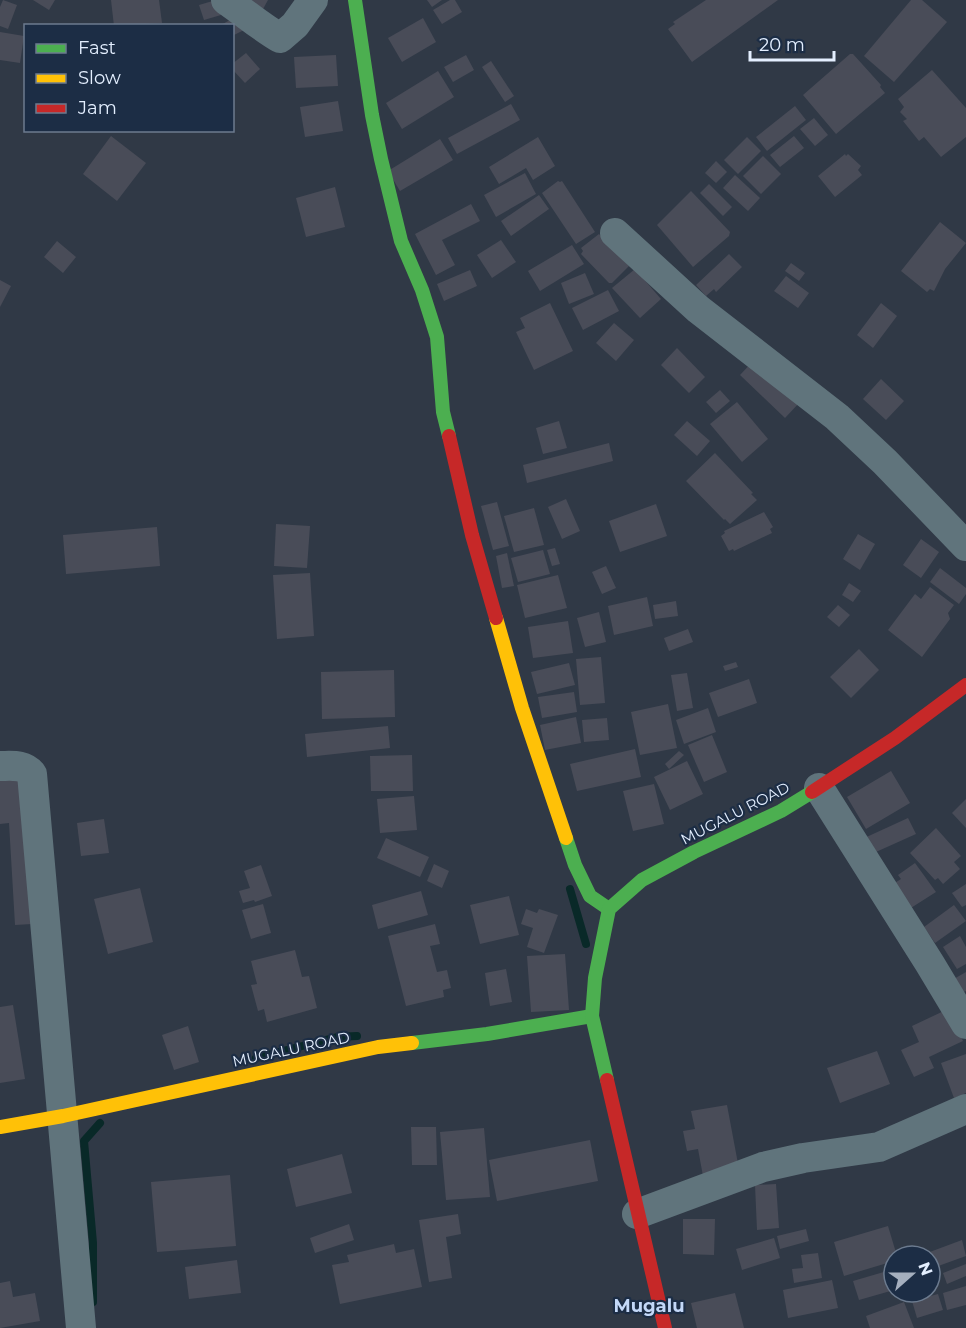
<svg xmlns="http://www.w3.org/2000/svg" width="966" height="1328" font-family="Montserrat,sans-serif">
<rect width="100%" height="100%" fill="#303946"/>
<g fill="none" stroke-linecap="round" stroke-linejoin="round">
<g stroke="#092928" stroke-width="8">
<polyline points="570,889 586,944"/>
<polyline points="256,1058 337,1037 357,1036"/>
<polyline points="93,1302 93,1243 84,1141 100,1123"/>
</g>
</g>
<g fill="#494c58">
<polygon points="3,0 17,5 8,29 0,26 0,7"/>
<polygon points="33,0 55,0 49,10"/>
<polygon points="111,0 159,0 162,23 114,26"/>
<polygon points="216,0 221,15 204,20 199,5"/>
<polygon points="250,0 268,0 263,9"/>
<polygon points="427,0 442,0 432,7"/>
<polygon points="450,0 455,0 462,12 442,24 433,10"/>
<polygon points="706,0 778,0 692,62 668,29 675,24 673,22"/>
<polygon points="911,0 922,0 947,22 894,82 864,56"/>
<polygon points="239,15 246,29 232,36 232,26 219,26"/>
<polygon points="423,18 436,42 402,62 388,38"/>
<polygon points="0,32 24,36 20,63 0,60"/>
<polygon points="246,53 260,69 245,83 232,69 232,64"/>
<polygon points="850,54 853,54 881,85 880,87 885,93 836,134 803,95"/>
<polygon points="336,55 338,86 296,88 294,57"/>
<polygon points="466,55 474,70 453,82 444,67"/>
<polygon points="491,61 514,96 505,102 482,67"/>
<polygon points="932,70 966,108 966,137 941,157 924,137 919,141 903,121 907,119 900,112 904,107 898,99"/>
<polygon points="438,71 454,97 402,129 386,103"/>
<polygon points="338,101 343,131 305,137 300,107"/>
<polygon points="511,104 520,120 457,154 448,138"/>
<polygon points="795,106 806,120 767,151 756,137"/>
<polygon points="814,118 828,135 815,146 800,129"/>
<polygon points="111,136 146,163 117,201 83,174"/>
<polygon points="794,136 804,148 780,167 770,155"/>
<polygon points="538,137 555,166 533,180 526,168 499,184 489,167"/>
<polygon points="747,137 761,151 738,174 724,160"/>
<polygon points="440,139 453,160 400,191 388,171"/>
<polygon points="845,154 846,156 848,154 861,166 858,170 862,175 835,197 818,176"/>
<polygon points="763,156 781,174 761,194 743,176"/>
<polygon points="716,161 727,172 716,183 705,173"/>
<polygon points="525,173 536,194 496,217 484,195"/>
<polygon points="735,175 760,198 748,211 723,188"/>
<polygon points="558,181 560,182 562,181 595,232 576,244 542,193"/>
<polygon points="709,184 732,207 723,216 700,193"/>
<polygon points="335,187 345,227 306,237 296,198"/>
<polygon points="691,191 730,232 729,236 693,267 657,225"/>
<polygon points="539,195 549,209 511,236 501,221"/>
<polygon points="471,204 480,221 442,240 455,265 436,275 415,234"/>
<polygon points="940,222 966,243 945,269 934,291 930,289 927,292 901,271"/>
<polygon points="599,234 629,266 612,283 609,283 581,254 583,251 581,248"/>
<polygon points="501,240 516,262 492,278 477,255"/>
<polygon points="57,241 76,257 63,273 44,257"/>
<polygon points="572,245 584,264 540,291 528,271"/>
<polygon points="729,254 742,267 716,292 714,289 706,296 696,285"/>
<polygon points="791,263 805,273 799,281 785,271"/>
<polygon points="635,269 661,299 640,318 612,288"/>
<polygon points="470,270 477,286 444,301 437,284"/>
<polygon points="585,273 594,294 569,304 561,283"/>
<polygon points="786,276 809,293 798,308 774,291"/>
<polygon points="0,280 11,286 0,307"/>
<polygon points="608,290 619,311 583,330 572,308"/>
<polygon points="550,303 573,351 534,370 516,332 525,328 520,318"/>
<polygon points="881,303 897,316 873,348 857,335"/>
<polygon points="614,323 634,340 616,361 596,343"/>
<polygon points="677,348 705,377 689,393 661,365"/>
<polygon points="755,359 800,402 785,418 740,375"/>
<polygon points="881,379 904,401 886,420 863,399"/>
<polygon points="720,390 730,401 716,413 706,402"/>
<polygon points="737,402 768,439 742,462 710,424"/>
<polygon points="559,421 567,448 543,454 536,428"/>
<polygon points="687,421 710,441 697,456 674,435"/>
<polygon points="609,443 613,461 527,483 523,465"/>
<polygon points="715,453 753,493 751,494 757,500 730,524 725,519 724,520 686,481"/>
<polygon points="566,499 580,531 562,539 548,507"/>
<polygon points="497,502 509,546 493,550 481,506"/>
<polygon points="656,504 667,536 620,552 609,521"/>
<polygon points="534,508 544,545 514,552 504,516"/>
<polygon points="764,512 773,527 770,529 772,533 734,551 733,549 729,551 721,536 725,533 724,531"/>
<polygon points="276,524 310,526 307,568 274,566"/>
<polygon points="157,527 160,566 66,574 63,535"/>
<polygon points="858,534 875,544 860,570 843,559"/>
<polygon points="921,539 939,552 921,578 903,565"/>
<polygon points="555,548 560,564 552,566 547,550"/>
<polygon points="543,550 550,574 518,582 511,558"/>
<polygon points="507,553 514,586 502,588 496,556"/>
<polygon points="606,566 616,588 602,594 592,572"/>
<polygon points="940,568 966,588 966,594 959,604 930,582"/>
<polygon points="310,573 314,636 277,639 273,575"/>
<polygon points="558,575 567,608 525,618 517,585"/>
<polygon points="849,583 861,591 853,602 842,595"/>
<polygon points="930,587 954,605 948,613 950,619 922,657 888,630 915,594 921,599"/>
<polygon points="647,597 653,626 614,635 608,606"/>
<polygon points="676,601 678,616 655,619 653,605"/>
<polygon points="838,605 850,615 839,627 827,617"/>
<polygon points="599,612 606,642 585,647 577,618"/>
<polygon points="568,621 573,653 533,658 528,627"/>
<polygon points="688,629 693,642 669,651 664,638"/>
<polygon points="859,649 879,670 851,698 830,677"/>
<polygon points="601,657 605,703 580,705 576,659"/>
<polygon points="736,662 738,667 725,671 723,666"/>
<polygon points="569,663 575,685 537,694 531,672"/>
<polygon points="394,670 395,717 322,719 321,672"/>
<polygon points="687,673 693,708 677,711 671,675"/>
<polygon points="749,679 757,703 718,717 709,693"/>
<polygon points="574,692 577,712 542,718 538,697"/>
<polygon points="668,704 677,748 640,755 631,712"/>
<polygon points="708,708 716,732 684,744 676,720"/>
<polygon points="576,717 581,743 545,750 540,725"/>
<polygon points="607,718 609,740 584,742 582,720"/>
<polygon points="388,726 390,748 307,757 305,734"/>
<polygon points="712,735 727,772 704,782 688,745"/>
<polygon points="635,749 641,777 577,791 570,764"/>
<polygon points="679,751 684,755 669,769 665,764"/>
<polygon points="412,755 413,791 371,791 370,756"/>
<polygon points="687,761 703,794 670,810 654,777"/>
<polygon points="891,771 910,803 866,829 847,797"/>
<polygon points="24,773 32,924 15,925 9,823 0,824 0,774"/>
<polygon points="654,784 664,824 633,831 623,791"/>
<polygon points="414,796 417,830 380,833 377,799"/>
<polygon points="966,799 966,828 952,813"/>
<polygon points="908,818 916,834 867,856 860,840"/>
<polygon points="104,819 109,853 81,856 77,823"/>
<polygon points="936,828 961,856 954,862 960,869 943,884 938,878 935,880 910,853"/>
<polygon points="386,838 429,857 420,877 377,858"/>
<polygon points="915,863 936,892 903,913 887,888 901,879 898,875"/>
<polygon points="434,864 449,871 442,888 427,881"/>
<polygon points="261,865 272,896 255,902 254,900 243,903 239,891 250,888 244,871"/>
<polygon points="966,884 966,905 962,907 952,893"/>
<polygon points="140,888 153,942 108,954 94,899"/>
<polygon points="421,891 428,915 378,929 372,905"/>
<polygon points="509,896 519,935 480,944 470,905"/>
<polygon points="263,904 271,933 251,939 242,910"/>
<polygon points="954,905 966,921 935,943 924,927"/>
<polygon points="526,909 537,913 539,909 558,915 544,953 527,947 533,928 521,924"/>
<polygon points="435,924 440,944 430,946 437,972 447,970 451,988 443,990 444,997 406,1006 388,936"/>
<polygon points="960,936 966,947 966,964 957,969 943,947"/>
<polygon points="295,950 302,977 309,976 317,1008 267,1022 264,1009 258,1011 251,985 257,984 251,961"/>
<polygon points="565,954 569,1010 531,1012 527,956"/>
<polygon points="506,969 512,1002 490,1006 485,973"/>
<polygon points="966,972 966,991 953,998 945,984"/>
<polygon points="13,1005 25,1079 0,1083 0,1007"/>
<polygon points="948,1009 963,1041 929,1057 934,1068 914,1077 901,1050 919,1042 912,1026"/>
<polygon points="188,1026 199,1062 174,1070 162,1035"/>
<polygon points="877,1051 890,1084 840,1103 827,1068"/>
<polygon points="966,1054 966,1093 954,1098 941,1063"/>
<polygon points="727,1105 739,1169 703,1176 698,1149 687,1151 683,1131 695,1129 691,1111"/>
<polygon points="411,1127 436,1127 437,1165 412,1165"/>
<polygon points="484,1128 490,1197 446,1200 440,1132"/>
<polygon points="590,1140 598,1181 497,1201 489,1160"/>
<polygon points="342,1154 352,1193 296,1207 287,1169"/>
<polygon points="230,1175 236,1246 157,1252 151,1182"/>
<polygon points="776,1184 779,1228 757,1230 755,1185"/>
<polygon points="458,1214 461,1234 446,1237 452,1278 429,1282 419,1220"/>
<polygon points="683,1219 715,1219 714,1255 683,1254"/>
<polygon points="349,1224 354,1240 315,1253 310,1238"/>
<polygon points="888,1226 897,1256 894,1256 894,1261 844,1276 834,1242"/>
<polygon points="806,1229 809,1241 780,1249 777,1236"/>
<polygon points="774,1238 780,1258 742,1270 736,1249"/>
<polygon points="962,1240 966,1256 930,1269 930,1256 919,1256"/>
<polygon points="394,1244 396,1253 414,1249 422,1287 340,1304 332,1265 349,1262 347,1255"/>
<polygon points="818,1253 822,1278 794,1283 792,1269 803,1268 801,1255"/>
<polygon points="237,1260 241,1293 189,1299 185,1267"/>
<polygon points="966,1264 966,1276 947,1284 943,1273"/>
<polygon points="894,1269 894,1290 859,1300 853,1281"/>
<polygon points="832,1280 838,1308 788,1318 783,1290"/>
<polygon points="10,1281 13,1297 35,1293 40,1321 0,1328 0,1283"/>
<polygon points="966,1286 966,1305 947,1310 943,1293"/>
<polygon points="735,1293 744,1328 697,1328 691,1303"/>
<polygon points="938,1294 943,1310 917,1318 912,1301"/>
<polygon points="904,1302 914,1328 870,1328 866,1316"/>
</g>
<g fill="none" stroke-linecap="round" stroke-linejoin="round">
<g stroke="#60747c" stroke-width="30">
<path d="M226 0C245 13 261 27 280 38L295 25 313 0"/>
<polyline points="615,233 698,309 837,417 885,462 966,546"/>
<path d="M0 766C12 766 24 764 32 774L81 1328"/>
<polyline points="819,788 930,964 966,1024"/>
<polyline points="637,1214 763,1167 803,1158 879,1147 966,1109"/>
</g>
<g stroke="#4caf50" stroke-width="14">
<polyline points="355,0 372,115 381,159 401,241 422,290 437,337 443,412 449,436"/>
<polyline points="566,838 575,865 590,896 609,909"/>
<polyline points="412,1043 487,1034 592,1016"/>
<polyline points="607,1080 592,1016 595,978 609,909 642,880 694,852 781,811 812,792"/>
</g>
<g stroke="#ffc107" stroke-width="14">
<polyline points="496,618 522,708 566,838"/>
<polyline points="0,1127 63,1116 378,1047 412,1043"/>
</g>
<g stroke="#c62828" stroke-width="14">
<polyline points="449,436 472,535 496,618"/>
<polyline points="812,792 895,738 966,685"/>
<polyline points="607,1080 665,1328"/>
</g>
</g>
<g text-anchor="middle" dominant-baseline="central" stroke-width="4.5" stroke-linejoin="round" paint-order="stroke">
<g font-size="15" fill="#e4efff" stroke="#1c2d45">
<text transform="translate(735 813) rotate(-27)">MUGALU ROAD</text>
<text transform="translate(291 1049) rotate(-12)">MUGALU ROAD</text>
</g>
<g font-size="18" font-weight="bold" fill="#c3d8f8" stroke="#1c2d45">
<text x="649" y="1306">Mugalu</text>
</g>
</g>
<rect x="24" y="24" width="210" height="108" fill="#1c2d45" stroke="#6c7b8f" stroke-width="1.5"/>
<rect x="36" y="44" width="30" height="9" fill="#4caf50" stroke="#6c7b8f" stroke-width="1.5"/>
<text x="78" y="54" font-size="18" fill="#e4efff">Fast</text>
<rect x="36" y="74" width="30" height="9" fill="#ffc107" stroke="#6c7b8f" stroke-width="1.5"/>
<text x="78" y="84" font-size="18" fill="#e4efff">Slow</text>
<rect x="36" y="104" width="30" height="9" fill="#c62828" stroke="#6c7b8f" stroke-width="1.5"/>
<text x="78" y="114" font-size="18" fill="#e4efff">Jam</text>
<g transform="translate(912 1274) rotate(69)"><circle r="28" fill="#1c2d45" stroke="#6c7b8f" stroke-width="1.5"/>
<path d="M0-4.5L10 22L0 15L-10 22Z" fill="#a5afbe"/>
<text y="-9" font-size="16" font-weight="bold" text-anchor="middle" fill="#e4efff">N</text>
</g>
<path d="M750 51v9h84v-9" fill="none" stroke="#e4efff" stroke-width="3"/>
<text x="759" y="51" font-size="18" fill="#e4efff" stroke="#1c2d45" stroke-width="4.5" paint-order="stroke">20 m</text>
</svg>
